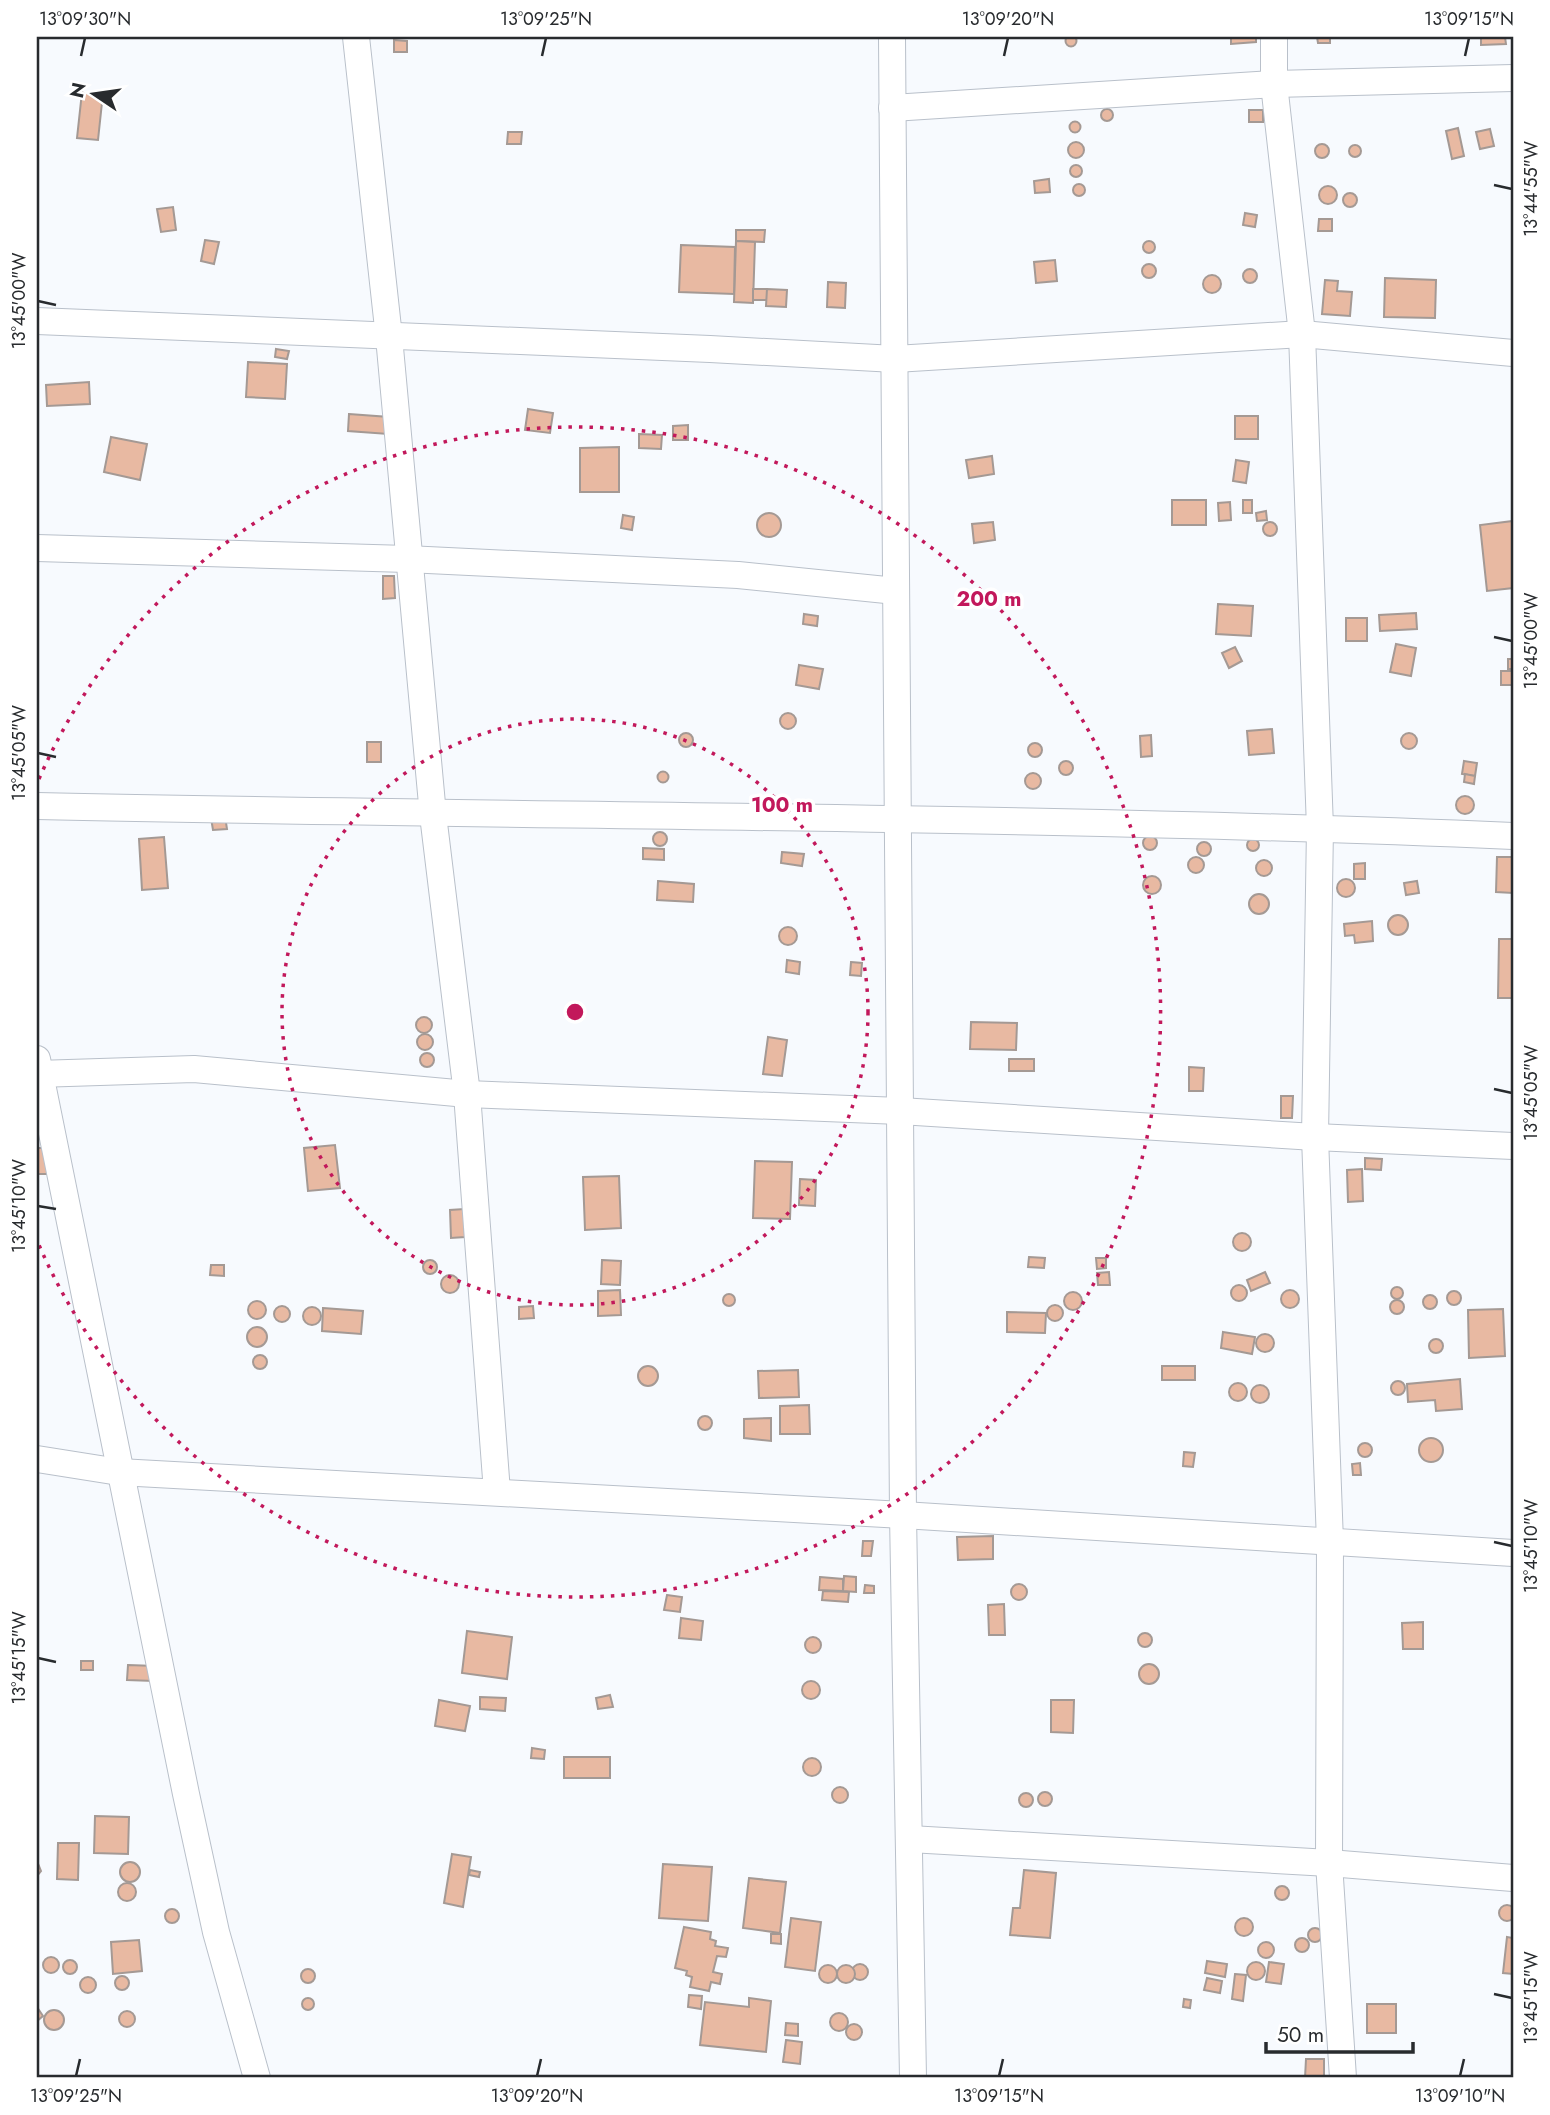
<svg xmlns="http://www.w3.org/2000/svg" width="1550" height="2115" font-family="Jost,sans-serif">
<rect width="100%" height="100%" fill="#f7fafe"/>
<g fill="#e8b9a2" stroke="#a49994" stroke-width="2">
<circle cx="1071" cy="41" r="5.5"/>
<polygon points="1231,37 1256,37 1256,42 1231,44"/>
<polygon points="1317,37 1330,37 1330,43 1318,43"/>
<polygon points="1481,37 1505,37 1506,44 1481,45"/>
<polygon points="394,40 407,41 407,52 394,52"/>
<polygon points="82,92 103,93 98,140 77,138"/>
<circle cx="1107" cy="115" r="6"/>
<rect x="1249" y="110" width="14" height="12"/>
<circle cx="1075" cy="127" r="5.5"/>
<polygon points="1458,128 1464,156 1452,159 1446,131"/>
<polygon points="1490,129 1494,146 1480,149 1476,132"/>
<polygon points="508,132 522,132 521,144 507,144"/>
<circle cx="1076" cy="150" r="8"/>
<circle cx="1322" cy="151" r="7"/>
<circle cx="1355" cy="151" r="6"/>
<circle cx="1076" cy="171" r="6"/>
<polygon points="1049,179 1050,192 1035,193 1034,181"/>
<circle cx="1079" cy="190" r="6"/>
<circle cx="1328" cy="195" r="9"/>
<circle cx="1350" cy="200" r="7"/>
<polygon points="173,207 176,230 161,232 157,209"/>
<polygon points="1245,213 1257,215 1255,227 1243,225"/>
<polygon points="1319,219 1332,219 1332,231 1318,231"/>
<polygon points="736,230 765,230 764,242 736,241"/>
<polygon points="205,240 219,242 214,264 201,261"/>
<circle cx="1149" cy="247" r="6"/>
<polygon points="736,241 755,242 753,303 734,302"/>
<polygon points="681,245 735,247 734,294 679,292"/>
<polygon points="1055,260 1057,281 1036,283 1034,262"/>
<circle cx="1149" cy="271" r="7"/>
<circle cx="1250" cy="276" r="7"/>
<circle cx="1212" cy="284" r="9"/>
<polygon points="1385,278 1436,280 1435,318 1384,317"/>
<polygon points="1325,280 1338,281 1337,291 1352,292 1350,316 1322,314"/>
<polygon points="828,282 846,283 845,308 827,307"/>
<rect x="753" y="289" width="14" height="11"/>
<polygon points="767,289 787,290 786,307 766,306"/>
<polygon points="276,349 289,351 287,359 275,357"/>
<polygon points="248,362 287,364 285,399 246,397"/>
<polygon points="89,382 90,404 47,406 46,385"/>
<polygon points="528,409 553,413 550,433 525,430"/>
<polygon points="349,414 389,417 388,434 348,431"/>
<rect x="1235" y="416" width="23" height="23"/>
<polygon points="688,425 688,440 673,440 673,426"/>
<polygon points="639,434 662,435 661,449 639,448"/>
<polygon points="111,437 147,444 140,480 104,472"/>
<polygon points="619,447 619,492 580,492 580,448"/>
<polygon points="992,456 994,474 969,478 966,460"/>
<polygon points="1236,460 1249,462 1246,483 1233,481"/>
<rect x="1172" y="500" width="34" height="25"/>
<rect x="1243" y="500" width="9" height="13"/>
<polygon points="1230,502 1231,520 1219,521 1218,503"/>
<polygon points="1266,511 1267,520 1257,521 1256,513"/>
<circle cx="769" cy="525" r="12"/>
<polygon points="623,515 634,517 632,530 621,528"/>
<polygon points="1513,521 1513,588 1487,591 1480,525"/>
<polygon points="993,522 995,540 974,543 972,524"/>
<circle cx="1270" cy="529" r="7"/>
<polygon points="383,576 394,576 395,598 383,599"/>
<polygon points="1218,604 1253,606 1251,636 1216,634"/>
<polygon points="1416,613 1417,629 1380,631 1379,615"/>
<polygon points="804,614 818,616 817,626 803,624"/>
<rect x="1346" y="618" width="21" height="23"/>
<polygon points="1396,644 1416,648 1411,676 1390,672"/>
<polygon points="1235,647 1242,661 1229,668 1222,653"/>
<rect x="1508" y="659" width="5" height="10"/>
<polygon points="799,665 823,669 819,689 796,685"/>
<rect x="1501" y="671" width="12" height="14"/>
<circle cx="788" cy="721" r="8"/>
<polygon points="1272,729 1274,753 1249,755 1247,731"/>
<circle cx="1409" cy="741" r="8"/>
<circle cx="686" cy="740" r="7"/>
<polygon points="1151,735 1152,756 1141,757 1140,736"/>
<rect x="367" y="742" width="14" height="20"/>
<circle cx="1035" cy="750" r="7"/>
<circle cx="1066" cy="768" r="7"/>
<polygon points="1464,761 1477,763 1475,776 1462,774"/>
<circle cx="663" cy="777" r="5.5"/>
<circle cx="1033" cy="781" r="8"/>
<polygon points="1465,774 1475,776 1474,784 1464,782"/>
<circle cx="1465" cy="805" r="9"/>
<polygon points="225,816 227,829 213,830 211,818"/>
<circle cx="660" cy="839" r="7"/>
<circle cx="1150" cy="843" r="7"/>
<polygon points="164,837 168,888 142,890 139,839"/>
<circle cx="1253" cy="845" r="6"/>
<circle cx="1204" cy="849" r="7"/>
<polygon points="643,848 664,849 664,860 643,859"/>
<polygon points="782,852 804,854 802,866 781,863"/>
<circle cx="1196" cy="865" r="8"/>
<polygon points="1497,857 1513,857 1513,893 1496,892"/>
<circle cx="1264" cy="868" r="8"/>
<polygon points="1365,863 1365,879 1354,879 1354,864"/>
<circle cx="1152" cy="885" r="9"/>
<circle cx="1346" cy="888" r="9"/>
<polygon points="658,881 694,884 693,902 657,900"/>
<polygon points="1417,881 1419,893 1406,895 1404,883"/>
<circle cx="1259" cy="904" r="10"/>
<circle cx="1398" cy="925" r="10"/>
<polygon points="1372,921 1373,941 1355,943 1354,935 1345,936 1344,924"/>
<circle cx="788" cy="936" r="9"/>
<polygon points="1499,939 1513,939 1513,998 1498,998"/>
<polygon points="787,960 800,962 799,974 786,972"/>
<polygon points="851,962 862,963 861,976 850,975"/>
<circle cx="424" cy="1025" r="8"/>
<polygon points="971,1022 1017,1023 1016,1050 970,1049"/>
<circle cx="425" cy="1042" r="8"/>
<polygon points="768,1037 787,1040 782,1076 763,1074"/>
<circle cx="427" cy="1060" r="7"/>
<rect x="1009" y="1059" width="25" height="12"/>
<polygon points="1189,1067 1204,1068 1203,1091 1189,1091"/>
<polygon points="1281,1096 1293,1096 1292,1118 1281,1118"/>
<polygon points="335,1145 340,1188 308,1191 304,1148"/>
<polygon points="37,1148 47,1148 48,1174 37,1174"/>
<polygon points="1365,1158 1382,1159 1381,1170 1365,1169"/>
<polygon points="755,1161 792,1162 790,1219 753,1218"/>
<polygon points="1362,1169 1363,1201 1348,1202 1347,1170"/>
<polygon points="619,1176 621,1228 585,1230 583,1177"/>
<polygon points="800,1179 816,1180 815,1206 799,1205"/>
<polygon points="464,1209 465,1237 451,1238 450,1210"/>
<circle cx="1242" cy="1242" r="9"/>
<polygon points="1029,1257 1045,1258 1044,1268 1028,1267"/>
<polygon points="1096,1258 1106,1258 1106,1268 1097,1269"/>
<circle cx="430" cy="1267" r="7"/>
<polygon points="602,1260 621,1261 620,1285 601,1284"/>
<polygon points="211,1265 224,1265 224,1276 210,1275"/>
<polygon points="1109,1272 1110,1285 1098,1285 1097,1273"/>
<polygon points="1265,1272 1270,1283 1251,1291 1247,1280"/>
<circle cx="450" cy="1284" r="9"/>
<circle cx="1239" cy="1293" r="8"/>
<circle cx="1397" cy="1293" r="6"/>
<circle cx="1290" cy="1299" r="9"/>
<polygon points="620,1290 621,1315 598,1316 598,1291"/>
<circle cx="1454" cy="1298" r="7"/>
<circle cx="1073" cy="1301" r="9"/>
<circle cx="729" cy="1300" r="6"/>
<circle cx="1430" cy="1302" r="7"/>
<circle cx="1397" cy="1307" r="7"/>
<circle cx="257" cy="1310" r="9"/>
<circle cx="1055" cy="1313" r="8"/>
<circle cx="282" cy="1314" r="8"/>
<polygon points="533,1306 534,1318 519,1319 519,1307"/>
<circle cx="312" cy="1316" r="9"/>
<polygon points="323,1308 363,1311 361,1334 322,1331"/>
<polygon points="1503,1309 1505,1356 1469,1358 1468,1310"/>
<polygon points="1007,1312 1046,1313 1045,1333 1007,1332"/>
<circle cx="257" cy="1337" r="10"/>
<polygon points="1223,1332 1255,1337 1252,1354 1221,1348"/>
<circle cx="1265" cy="1343" r="9"/>
<circle cx="1436" cy="1346" r="7"/>
<circle cx="260" cy="1362" r="7"/>
<circle cx="648" cy="1376" r="10"/>
<rect x="1162" y="1366" width="33" height="14"/>
<polygon points="798,1370 799,1397 759,1398 758,1371"/>
<polygon points="1460,1379 1462,1409 1436,1411 1435,1400 1408,1402 1407,1384"/>
<circle cx="1398" cy="1388" r="7"/>
<circle cx="1238" cy="1392" r="9"/>
<circle cx="1260" cy="1394" r="9"/>
<polygon points="809,1405 810,1434 780,1434 780,1406"/>
<circle cx="705" cy="1423" r="7"/>
<polygon points="771,1418 771,1441 744,1438 744,1419"/>
<circle cx="1431" cy="1450" r="12"/>
<circle cx="1365" cy="1450" r="7"/>
<polygon points="1184,1452 1195,1453 1193,1467 1183,1466"/>
<polygon points="1360,1463 1361,1475 1353,1475 1352,1464"/>
<polygon points="993,1536 993,1559 958,1560 957,1537"/>
<polygon points="863,1541 873,1541 871,1556 862,1556"/>
<polygon points="844,1576 856,1577 856,1592 843,1591"/>
<polygon points="820,1577 843,1579 843,1591 819,1590"/>
<circle cx="1019" cy="1592" r="8"/>
<polygon points="865,1585 874,1586 874,1593 864,1593"/>
<polygon points="823,1591 849,1592 848,1602 822,1600"/>
<polygon points="667,1595 682,1597 680,1612 664,1610"/>
<polygon points="1004,1604 1005,1635 989,1635 988,1605"/>
<polygon points="681,1618 703,1621 701,1640 679,1638"/>
<polygon points="1423,1622 1423,1649 1403,1649 1402,1623"/>
<polygon points="467,1631 512,1637 507,1679 462,1673"/>
<circle cx="1145" cy="1640" r="7"/>
<circle cx="813" cy="1645" r="8"/>
<rect x="81" y="1661" width="12" height="9"/>
<circle cx="1149" cy="1674" r="10"/>
<polygon points="128,1665 155,1666 154,1681 127,1680"/>
<circle cx="811" cy="1690" r="9"/>
<polygon points="610,1695 613,1707 598,1709 596,1698"/>
<polygon points="480,1697 506,1698 505,1711 480,1709"/>
<polygon points="439,1700 470,1706 465,1731 435,1726"/>
<polygon points="1051,1700 1074,1700 1073,1733 1051,1732"/>
<polygon points="532,1748 545,1750 544,1759 531,1758"/>
<rect x="564" y="1757" width="46" height="21"/>
<circle cx="812" cy="1767" r="9"/>
<circle cx="840" cy="1795" r="8"/>
<circle cx="1045" cy="1799" r="7"/>
<circle cx="1026" cy="1800" r="7"/>
<polygon points="95,1816 129,1817 128,1854 94,1853"/>
<polygon points="58,1843 79,1843 78,1880 57,1879"/>
<polygon points="452,1854 471,1857 463,1907 444,1903"/>
<polygon points="37,1861 41,1871 37,1876"/>
<circle cx="130" cy="1872" r="10"/>
<polygon points="663,1864 712,1867 708,1921 659,1918"/>
<polygon points="470,1870 480,1872 479,1877 469,1875"/>
<polygon points="1024,1870 1056,1873 1050,1938 1010,1935 1013,1908 1020,1908"/>
<polygon points="749,1878 786,1882 780,1933 743,1928"/>
<circle cx="127" cy="1892" r="9"/>
<circle cx="1282" cy="1893" r="7"/>
<circle cx="1507" cy="1913" r="8"/>
<circle cx="172" cy="1916" r="7"/>
<circle cx="1244" cy="1927" r="9"/>
<polygon points="791,1918 821,1922 815,1971 785,1967"/>
<polygon points="684,1927 711,1932 710,1939 716,1941 715,1946 728,1948 726,1957 717,1956 713,1972 722,1974 720,1984 711,1982 709,1991 690,1987 692,1977 686,1975 687,1971 675,1968"/>
<circle cx="1315" cy="1935" r="7"/>
<polygon points="771,1934 781,1934 781,1944 771,1943"/>
<polygon points="1507,1937 1513,1938 1513,1974 1503,1973"/>
<circle cx="1302" cy="1945" r="7"/>
<polygon points="139,1940 142,1971 113,1974 111,1942"/>
<circle cx="1266" cy="1950" r="8"/>
<circle cx="51" cy="1965" r="8"/>
<circle cx="70" cy="1967" r="7"/>
<polygon points="1207,1961 1227,1964 1225,1977 1205,1973"/>
<polygon points="1269,1962 1284,1964 1281,1984 1266,1982"/>
<circle cx="1256" cy="1971" r="9"/>
<circle cx="860" cy="1972" r="8"/>
<circle cx="828" cy="1974" r="9"/>
<circle cx="846" cy="1974" r="9"/>
<circle cx="308" cy="1976" r="7"/>
<polygon points="1235,1974 1246,1975 1243,2001 1232,1999"/>
<circle cx="122" cy="1983" r="7"/>
<circle cx="88" cy="1985" r="8"/>
<polygon points="1207,1978 1222,1981 1220,1993 1204,1990"/>
<polygon points="689,1995 702,1996 701,2009 688,2007"/>
<circle cx="308" cy="2004" r="6"/>
<polygon points="749,1998 771,2001 766,2052 700,2045 705,2002 749,2007"/>
<polygon points="1184,1999 1191,2000 1190,2008 1183,2007"/>
<rect x="1367" y="2004" width="29" height="29"/>
<polygon points="37,2007 43,2016 37,2021"/>
<circle cx="54" cy="2020" r="10"/>
<circle cx="127" cy="2019" r="8"/>
<circle cx="839" cy="2022" r="9"/>
<polygon points="786,2023 798,2024 798,2036 785,2035"/>
<circle cx="854" cy="2032" r="8"/>
<polygon points="786,2040 802,2042 800,2064 783,2062"/>
<polygon points="1306,2059 1324,2059 1324,2078 1305,2078"/>
</g>
<g fill="none" stroke-linecap="round" stroke-linejoin="round">
<defs>
<g id="minor">
<polyline points="356,37 389,337 433,815 467,1094 497,1492"/>
<polyline points="892,37 903,1515 913,2078"/>
<polyline points="1274,37 1274,84 1302,334 1320,828 1315,1137 1330,1542 1329,1863 1343,2078"/>
<polyline points="892,108 1274,84 1513,78"/>
<polyline points="37,321 710,349 895,359 1302,334 1513,353"/>
<polyline points="37,548 407,559 738,575 896,591"/>
<path d="M37 806C529 817 1022 815 1513 836"/>
<polyline points="37,1059 186,1794 216,1932 257,2078"/>
<polyline points="37,1074 194,1069 467,1094 900,1111 1315,1137 1513,1146"/>
<polyline points="37,1459 119,1472 903,1515 1513,1553"/>
<polyline points="910,1839 1329,1863 1513,1878"/>
</g>
</defs>
<use href="#minor" stroke="#b9c0ca" stroke-width="28"/>
<use href="#minor" stroke="#fff" stroke-width="26"/>
</g>
<path fill="none" stroke="#282b2e" stroke-width="2.5" d="M81 56 85 38M542 56 546 38M1004 56 1008 38M1465 56 1469 38M1494 185 1512 189M38 301 56 305M1494 637 1512 641M38 753 56 757M1494 1089 1512 1093M38 1206 56 1209M1494 1542 1512 1546M38 1658 56 1662M1494 1994 1512 1998M76 2076 80 2059M537 2076 541 2059M999 2076 1003 2059M1460 2076 1464 2059"/>
<g fill="none" stroke="#c2185b" stroke-width="3.5" stroke-dasharray="3.5 7">
<circle cx="575" cy="1012" r="293"/>
<path d="M39 779A585 585 0 1 1 39 1245"/>
</g>
<circle cx="575" cy="1012" r="10" fill="#c2185b" stroke="#fff" stroke-width="3.5"/>
<g font-size="21" text-anchor="middle" font-weight="bold" fill="#c2185b" stroke="#fff" stroke-width="7" stroke-linejoin="round" paint-order="stroke">
<text x="989" y="606">200 m</text>
<text x="782" y="812">100 m</text>
</g>
<rect width="1550" height="2115" fill="none" stroke="#ffffff" stroke-width="77"/>
<g transform="translate(94 94) rotate(283)" stroke="#ffffff" stroke-width="5" paint-order="stroke">
<path d="M0-5L12 26L0 18L-12 26Z" fill="#282b2e"/>
<text y="-10" font-size="19" font-weight="bold" text-anchor="middle" fill="#282b2e">N</text>
</g>
<path d="M1266 2042v10h147v-10" fill="none" stroke="#282b2e" stroke-width="3.5"/>
<text x="1277" y="2042" font-size="21" fill="#282b2e" stroke="#ffffff" stroke-width="5" paint-order="stroke">50 m</text>
<rect x="38" y="38" width="1474" height="2038" fill="none" stroke="#282b2e" stroke-width="2.5"/>
<g font-size="18" text-anchor="middle" fill="#282b2e">
<text x="85" y="25">13°09'30"N</text>
<text x="546" y="25">13°09'25"N</text>
<text x="1008" y="25">13°09'20"N</text>
<text x="1469" y="25">13°09'15"N</text>
<text transform="translate(1531 189) rotate(-90)" y="6">13°44'55"W</text>
<text transform="translate(19 301) rotate(-90)" y="6">13°45'00"W</text>
<text transform="translate(1531 641) rotate(-90)" y="6">13°45'00"W</text>
<text transform="translate(19 753) rotate(-90)" y="6">13°45'05"W</text>
<text transform="translate(1531 1093) rotate(-90)" y="6">13°45'05"W</text>
<text transform="translate(19 1206) rotate(-90)" y="6">13°45'10"W</text>
<text transform="translate(1531 1546) rotate(-90)" y="6">13°45'10"W</text>
<text transform="translate(19 1658) rotate(-90)" y="6">13°45'15"W</text>
<text transform="translate(1531 1998) rotate(-90)" y="6">13°45'15"W</text>
<text x="76" y="2102">13°09'25"N</text>
<text x="537" y="2102">13°09'20"N</text>
<text x="999" y="2102">13°09'15"N</text>
<text x="1460" y="2102">13°09'10"N</text>
</g>
</svg>
